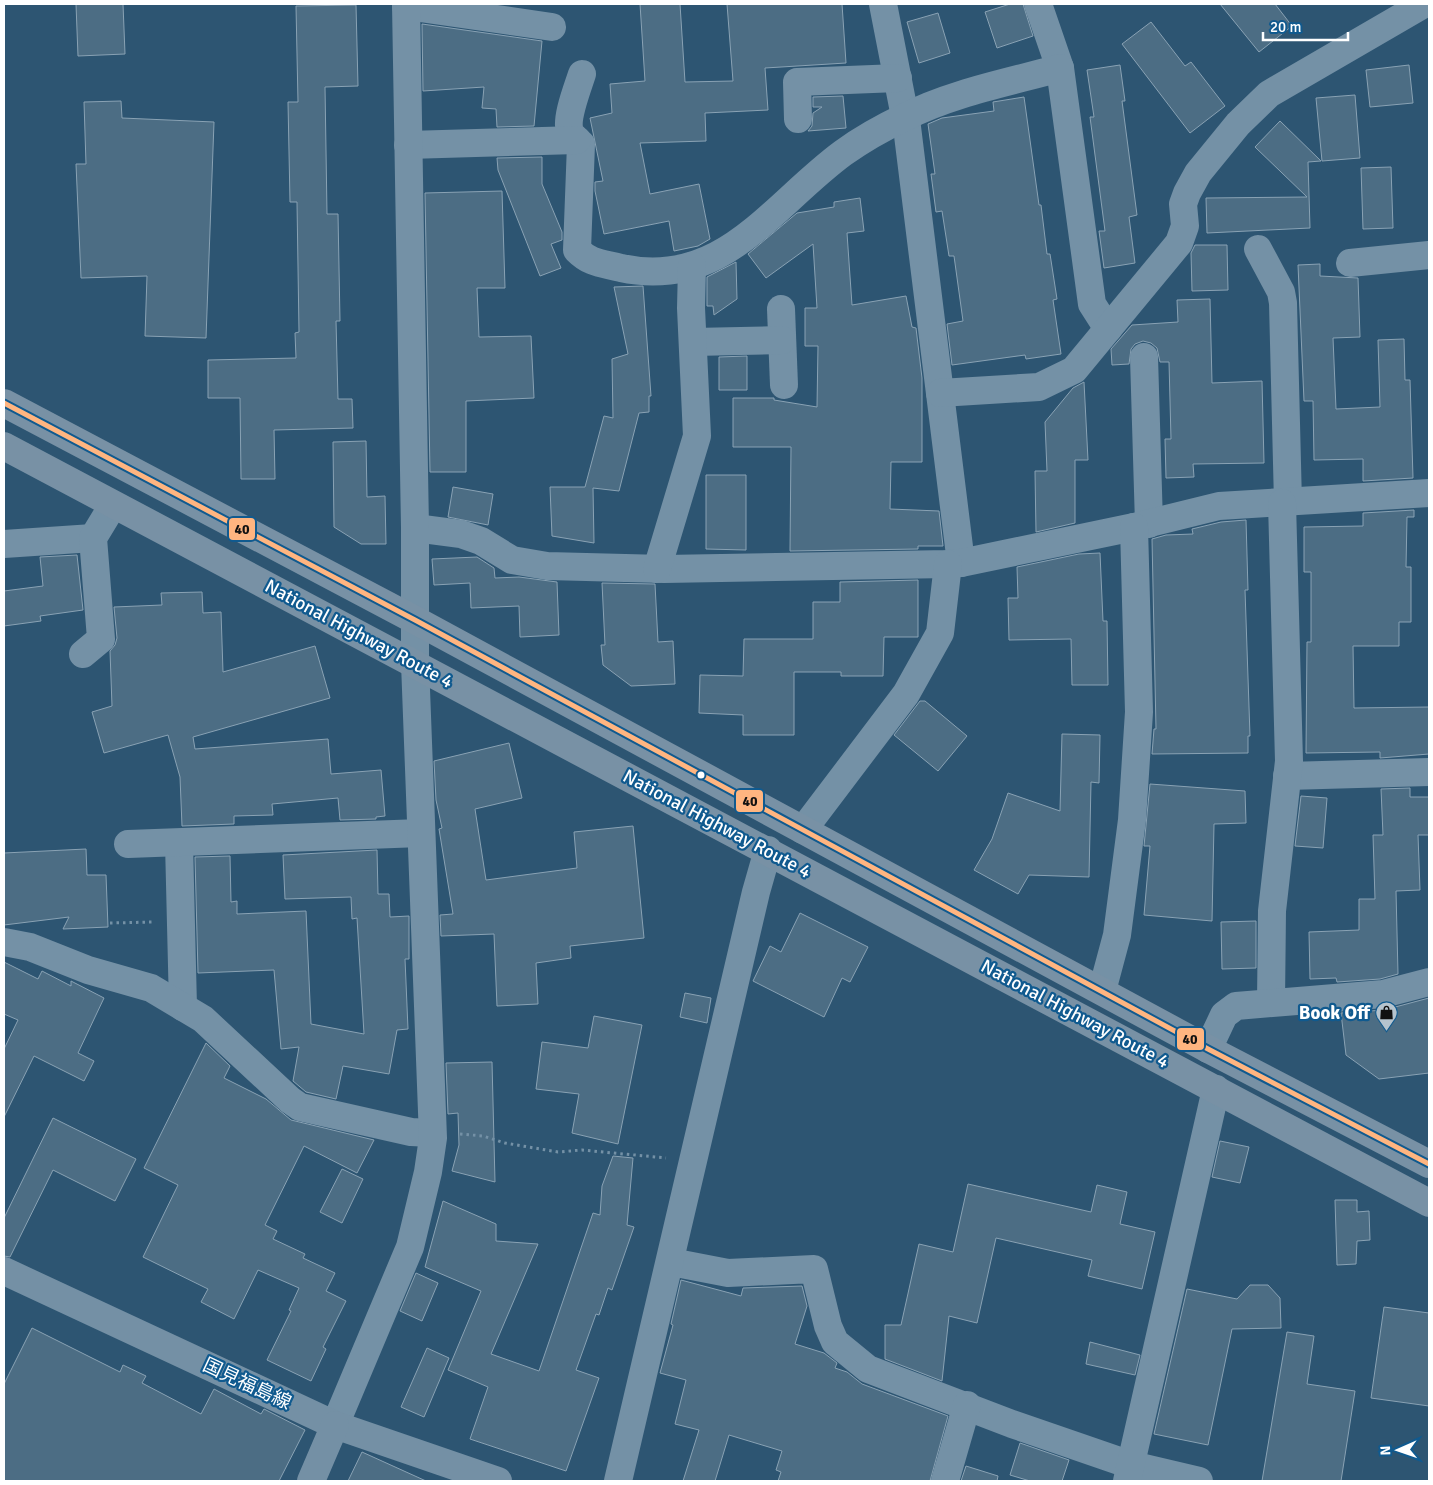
<svg xmlns="http://www.w3.org/2000/svg" width="1433" height="1485" font-family="Signika,'Noto Sans JP',sans-serif">
<rect width="100%" height="100%" fill="#2d5572"/>
<g fill="#4c6d84" stroke="#89a2b4">
<polygon points="76,4 123,4 125,54 78,56"/>
<polygon points="640,4 680,4 685,82 733,81 727,4 842,4 846,63 765,68 768,110 705,113 706,141 640,143 650,194 699,184 710,239 698,246 674,251 669,221 604,234 595,191 595,182 603,181 590,118 612,113 610,84 645,81"/>
<polygon points="1010,4 1023,4 1033,36 997,48 985,12"/>
<polygon points="1220,4 1275,4 1292,26 1259,52"/>
<polygon points="356,5 358,86 325,87 327,214 338,214 340,321 336,321 338,399 352,399 353,428 274,430 275,479 241,479 240,398 208,398 208,360 296,358 295,333 299,332 297,202 290,202 288,102 298,102 296,6"/>
<polygon points="938,13 950,53 919,63 907,22"/>
<polygon points="1151,22 1185,66 1191,62 1225,106 1190,133 1122,44"/>
<polygon points="422,24 542,41 534,126 497,127 496,109 482,108 484,87 423,91"/>
<polygon points="1120,65 1125,101 1122,101 1137,215 1129,217 1135,263 1104,268 1099,231 1105,231 1090,117 1094,117 1087,70"/>
<polygon points="1409,65 1413,103 1370,107 1366,70"/>
<polygon points="1355,95 1360,158 1322,161 1316,98"/>
<polygon points="843,96 846,128 808,131 812,126 813,113 822,107 813,107 813,97"/>
<polygon points="1024,97 1039,205 1041,205 1047,254 1050,254 1057,299 1053,300 1061,354 1026,359 1025,355 952,365 947,324 963,321 954,256 949,256 942,211 936,212 931,174 935,174 928,124 942,118 994,111 993,102"/>
<polygon points="121,101 122,118 214,122 206,338 145,336 147,276 81,278 76,164 86,164 84,102"/>
<polygon points="1280,121 1321,161 1308,162 1310,228 1207,233 1206,198 1307,197 1255,147"/>
<polygon points="542,157 542,184 562,232 562,240 551,244 561,268 540,276 498,170 497,158"/>
<polygon points="1391,167 1393,228 1363,229 1361,168"/>
<polygon points="502,191 505,288 477,288 479,337 531,336 534,398 466,401 466,472 430,472 425,193"/>
<polygon points="860,198 864,231 847,233 852,305 906,296 912,327 916,328 922,378 922,462 891,462 890,509 939,511 943,546 918,546 918,549 790,551 791,447 733,447 733,398 774,398 774,400 817,407 818,346 805,346 805,308 817,308 813,244 766,278 748,254 797,213 834,207 834,202"/>
<polygon points="1195,245 1227,245 1228,290 1192,291 1191,253"/>
<polygon points="736,262 737,299 714,315 713,306 707,306 707,277"/>
<polygon points="1320,264 1320,276 1358,278 1360,337 1333,338 1336,409 1380,407 1378,340 1404,339 1405,380 1410,380 1413,478 1363,481 1363,459 1314,460 1313,401 1304,401 1298,265"/>
<polygon points="643,286 651,396 649,396 649,412 639,413 619,491 593,488 594,543 552,536 550,487 585,487 604,416 613,418 612,359 628,354 614,287"/>
<polygon points="1210,299 1212,383 1262,381 1264,463 1193,464 1194,477 1166,478 1165,439 1171,439 1169,362 1160,362 1157,348 1151,343 1143,341 1135,344 1131,349 1129,364 1112,365 1111,349 1132,325 1178,322 1177,300"/>
<polygon points="747,356 747,390 719,390 719,357"/>
<polygon points="1084,382 1088,460 1075,460 1075,523 1036,532 1035,471 1047,471 1045,422 1073,388"/>
<polygon points="366,441 367,497 385,496 386,544 361,544 334,527 333,442"/>
<polygon points="706,475 746,475 746,550 706,549"/>
<polygon points="453,487 493,494 488,525 448,517"/>
<polygon points="1414,510 1414,517 1407,517 1406,567 1411,567 1411,622 1399,622 1399,646 1353,646 1354,708 1429,707 1429,754 1380,758 1380,752 1306,753 1307,642 1311,642 1311,572 1304,572 1304,527 1363,526 1363,513"/>
<polygon points="1246,520 1248,590 1245,590 1250,736 1248,736 1248,753 1152,754 1154,729 1156,729 1152,539 1166,535 1193,534 1192,529 1221,522"/>
<polygon points="1100,553 1103,621 1107,621 1108,685 1072,685 1071,639 1009,640 1008,598 1018,598 1017,567 1079,554"/>
<polygon points="77,555 83,610 40,616 41,621 4,626 4,591 43,586 40,557"/>
<polygon points="477,557 494,568 495,578 519,577 557,582 559,635 520,637 519,606 471,608 470,583 434,585 432,559"/>
<polygon points="918,580 918,637 884,637 883,676 841,676 841,672 794,672 794,735 743,735 743,715 699,713 700,675 743,676 744,639 813,639 813,602 840,602 840,582"/>
<polygon points="602,583 655,584 658,642 673,641 675,684 631,686 603,665 601,645 605,645"/>
<polygon points="202,592 203,613 221,612 223,672 315,646 330,698 193,737 195,749 328,739 331,774 381,770 385,816 376,817 376,819 340,820 338,798 272,804 273,815 234,816 234,824 182,826 180,777 168,735 104,753 92,712 112,706 110,651 115,645 117,638 114,607 162,605 161,593"/>
<polygon points="920,701 925,701 967,736 938,771 894,735"/>
<polygon points="1062,734 1100,735 1099,783 1091,782 1089,877 1029,875 1018,894 974,870 992,839 1008,793 1060,811"/>
<polygon points="509,743 522,798 475,809 486,880 577,868 574,832 633,826 644,938 570,946 571,958 536,963 538,1004 497,1006 494,934 441,936 440,915 453,914 439,829 442,828 436,800 434,761"/>
<polygon points="1150,784 1245,791 1246,823 1214,824 1212,921 1144,915 1150,846 1144,846"/>
<polygon points="1410,788 1410,797 1429,797 1429,835 1418,835 1420,890 1396,891 1398,974 1380,979 1337,982 1336,978 1310,979 1309,932 1359,930 1359,899 1375,899 1373,835 1383,835 1381,789"/>
<polygon points="1301,796 1327,798 1323,848 1295,846"/>
<polygon points="86,849 87,875 106,875 108,927 63,929 69,917 4,925 4,853"/>
<polygon points="377,850 378,894 389,894 390,917 409,916 409,959 405,959 408,1029 397,1030 389,1074 343,1066 336,1099 306,1092 293,1081 299,1047 281,1049 274,970 198,973 195,857 230,856 231,902 237,901 237,914 306,911 311,1024 364,1034 357,918 352,919 351,897 285,899 283,855"/>
<polygon points="800,913 868,947 850,982 842,978 824,1017 753,981 770,946 781,952"/>
<polygon points="1256,921 1256,968 1222,969 1221,922"/>
<polygon points="4,962 38,979 42,971 71,986 71,981 104,998 78,1053 94,1061 84,1081 34,1056 4,1117 4,1049 18,1020 4,1014"/>
<polygon points="685,993 711,998 707,1023 680,1017"/>
<polygon points="1429,998 1429,1073 1379,1079 1346,1055 1341,1013 1384,1010"/>
<polygon points="594,1016 642,1025 618,1144 572,1133 579,1094 536,1089 542,1042 588,1048"/>
<polygon points="206,1043 230,1066 224,1078 266,1099 291,1120 374,1140 357,1173 304,1146 265,1225 277,1231 273,1239 305,1254 303,1258 335,1273 326,1291 346,1301 323,1347 326,1349 311,1381 267,1360 291,1311 289,1310 299,1288 258,1270 234,1319 201,1302 208,1289 143,1257 178,1185 144,1168"/>
<polygon points="492,1062 495,1182 452,1171 459,1145 458,1113 448,1114 446,1063"/>
<polygon points="53,1118 136,1159 115,1201 53,1170 10,1257 4,1256 4,1218"/>
<polygon points="1220,1141 1249,1147 1240,1183 1212,1177"/>
<polygon points="613,1156 633,1158 627,1225 634,1227 612,1290 608,1288 599,1315 596,1314 576,1370 599,1378 566,1471 470,1439 488,1387 448,1370 481,1291 425,1267 443,1201 496,1224 496,1241 538,1244 491,1354 539,1371 593,1213 600,1215 602,1186"/>
<polygon points="342,1169 363,1179 342,1223 320,1212"/>
<polygon points="968,1184 1091,1212 1097,1185 1127,1192 1120,1224 1155,1232 1142,1289 1088,1276 1092,1260 996,1238 977,1323 949,1316 942,1381 885,1359 885,1325 901,1325 919,1244 953,1252"/>
<polygon points="1335,1200 1357,1200 1357,1212 1369,1211 1370,1240 1357,1241 1356,1264 1337,1265"/>
<polygon points="416,1273 438,1283 422,1321 400,1311"/>
<polygon points="681,1280 741,1296 743,1288 802,1286 807,1306 795,1344 824,1353 837,1363 835,1368 847,1372 862,1384 948,1416 930,1481 778,1481 781,1472 776,1470 782,1451 729,1435 715,1481 683,1481 699,1430 675,1424 686,1380 660,1373 673,1325 671,1324"/>
<polygon points="1250,1285 1268,1285 1280,1298 1281,1328 1232,1329 1208,1445 1154,1434 1187,1289 1237,1299"/>
<polygon points="1384,1307 1429,1313 1429,1406 1371,1398"/>
<polygon points="32,1328 120,1372 123,1365 146,1376 142,1383 201,1414 214,1389 261,1414 264,1409 305,1430 279,1481 4,1481 4,1384"/>
<polygon points="1287,1332 1314,1336 1307,1384 1355,1391 1341,1481 1262,1481"/>
<polygon points="1090,1342 1140,1355 1135,1375 1086,1364"/>
<polygon points="427,1348 449,1358 424,1417 401,1407"/>
<polygon points="1020,1443 1069,1460 1062,1481 1030,1481 1010,1475"/>
<polygon points="362,1452 426,1481 348,1481"/>
<polygon points="966,1466 998,1476 997,1481 961,1481"/>
</g>
<g fill="none" stroke-linecap="round" stroke-linejoin="round">
<g stroke="#7491a6" stroke-width="3" stroke-dasharray="2.5 4" stroke-linecap="butt">
<polyline points="110,923 152,922"/>
<polyline points="460,1134 483,1136 505,1143 558,1152 582,1150 666,1158"/>
</g>
<g stroke="#7491a6" stroke-width="28">
<polyline points="883,4 907,127 961,563"/>
<polyline points="1038,4 1060,68"/>
<polyline points="406,6 552,27"/>
<path d="M582 74C578 87 565 119 570 132 572 136 578 141 581 144L577 250C591 264 602 263 621 268 723 290 771 206 843 153 861 140 884 127 905 117 951 93 1010 82 1060 68L1092 304 1108 329"/>
<polyline points="798,119 797,82 898,78"/>
<polyline points="408,145 577,140"/>
<polyline points="1258,249 1281,292 1283,303 1288,503"/>
<polyline points="1350,263 1429,255"/>
<polyline points="781,309 784,385"/>
<polyline points="693,342 782,340"/>
<polyline points="1144,357 1149,524"/>
<polyline points="940,393 1039,387 1074,370 1179,243 1185,226 1183,204 1187,193 1198,173 1238,124 1269,94 1424,4"/>
<polyline points="415,528 461,534 481,541 512,560 547,566 664,569 948,564 961,563 1134,527 1219,506 1429,493"/>
<polyline points="4,544 93,538"/>
<polyline points="657,569 697,436 691,308 692,266"/>
<polyline points="83,654 101,639 93,538 113,505"/>
<polyline points="1287,776 1429,772"/>
<polyline points="803,830 906,694 940,633 948,564"/>
<polyline points="179,843 183,1007"/>
<polyline points="128,844 421,833"/>
<polyline points="4,942 30,947 88,970 151,988 203,1019 290,1100 300,1107 411,1132 431,1133"/>
<polyline points="1102,991 1117,935 1132,820 1139,712 1134,527"/>
<polyline points="1271,1002 1272,911 1289,761 1282,503"/>
<polyline points="1208,1049 1224,1015 1236,1006 1383,994 1429,982"/>
<polyline points="671,1262 728,1273 814,1269 828,1326 835,1342 868,1369 1012,1424 1131,1465 1199,1481"/>
<polyline points="335,1425 410,1247 428,1172 433,1138 415,663 415,528 406,4"/>
<polyline points="618,1481 756,892 768,850"/>
<polyline points="945,1481 967,1405"/>
<polyline points="1127,1481 1216,1089"/>
</g>
<g stroke="#7490a5" stroke-width="28">
<polyline points="4,1271 335,1425 498,1481"/>
<polyline points="311,1481 335,1425"/>
</g>
<g stroke="#7891a5" stroke-width="28">
<polyline points="4,403 415,620 1208,1049 1429,1164"/>
<polyline points="4,446 1429,1203"/>
</g>
<defs>
<polyline id="bus-1" points="4,403 415,620 1208,1049 1429,1164"/>
</defs>
<use href="#bus-1" stroke="#105a8f" stroke-width="9"/>
<use href="#bus-1" stroke="#ffb580" stroke-width="5"/>
</g>
<defs>
<symbol id="shop-pin" viewBox="-11 -11 22 30"><path d="M0 17L-7.5 6A9.5 9.5 0 1 1 7.5 6Z" fill="#b6c4ce" stroke="#105a8f"/><path d="M-5-2.5h2.3a2.7 3.5 0 0 1 5.4 0H5L5.5 6h-11ZM-1.5-2.5h3a1.5 2.3 0 0 0-3 0Z" fill="#111"/></symbol>
</defs>
<g fill-rule="evenodd">
<use href="#shop-pin" x="1374" y="1000" width="25" height="34"/>
</g>
<circle fill="#fff" stroke="#105a8f" stroke-width="2" cx="701" cy="775" r="4.5"/>
<g text-anchor="middle" dominant-baseline="central" stroke-width="4.5" stroke-linejoin="round" paint-order="stroke">
<g font-size="19" fill="#fff" stroke="#105a8f">
<text transform="translate(359 634) rotate(28)">National Highway Route 4</text>
<text transform="translate(717 824) rotate(28)">National Highway Route 4</text>
<text transform="translate(1075 1014) rotate(28)">National Highway Route 4</text>
<text transform="translate(247 1384) rotate(25)">国見福島線</text>
</g>
<g font-size="19" font-weight="bold" fill="#fff" stroke="#105a8f" text-anchor="end">
<text x="1370" y="1013">Book Off</text>
</g>
</g>
<g stroke="#105a8f" stroke-width="2">
<rect x="228" y="517" width="28" height="24" rx="5" fill="#ffb580"/>
<rect x="735" y="789" width="29" height="24" rx="5" fill="#ffb580"/>
<rect x="1176" y="1027" width="29" height="24" rx="5" fill="#ffb580"/>
</g>
<g font-size="14" text-anchor="middle" font-weight="bold" fill="#111">
<text x="242" y="534">40</text>
<text x="750" y="806">40</text>
<text x="1190" y="1044">40</text>
</g>
<rect width="1433" height="1485" fill="none" stroke="#ffffff" stroke-width="10"/>
<g transform="translate(1398 1450) rotate(268)" stroke="#105a8f" stroke-width="4" paint-order="stroke">
<path d="M0-4L9 19L0 12L-9 19Z" fill="#ffffff"/>
<text y="-8" font-size="14" font-weight="bold" text-anchor="middle" fill="#ffffff">N</text>
</g>
<path d="M1263 32v8h85v-8" fill="none" stroke="#ffffff" stroke-width="2.5"/>
<text x="1270" y="32" font-size="15" fill="#ffffff" stroke="#105a8f" stroke-width="4" paint-order="stroke">20 m</text>
</svg>
